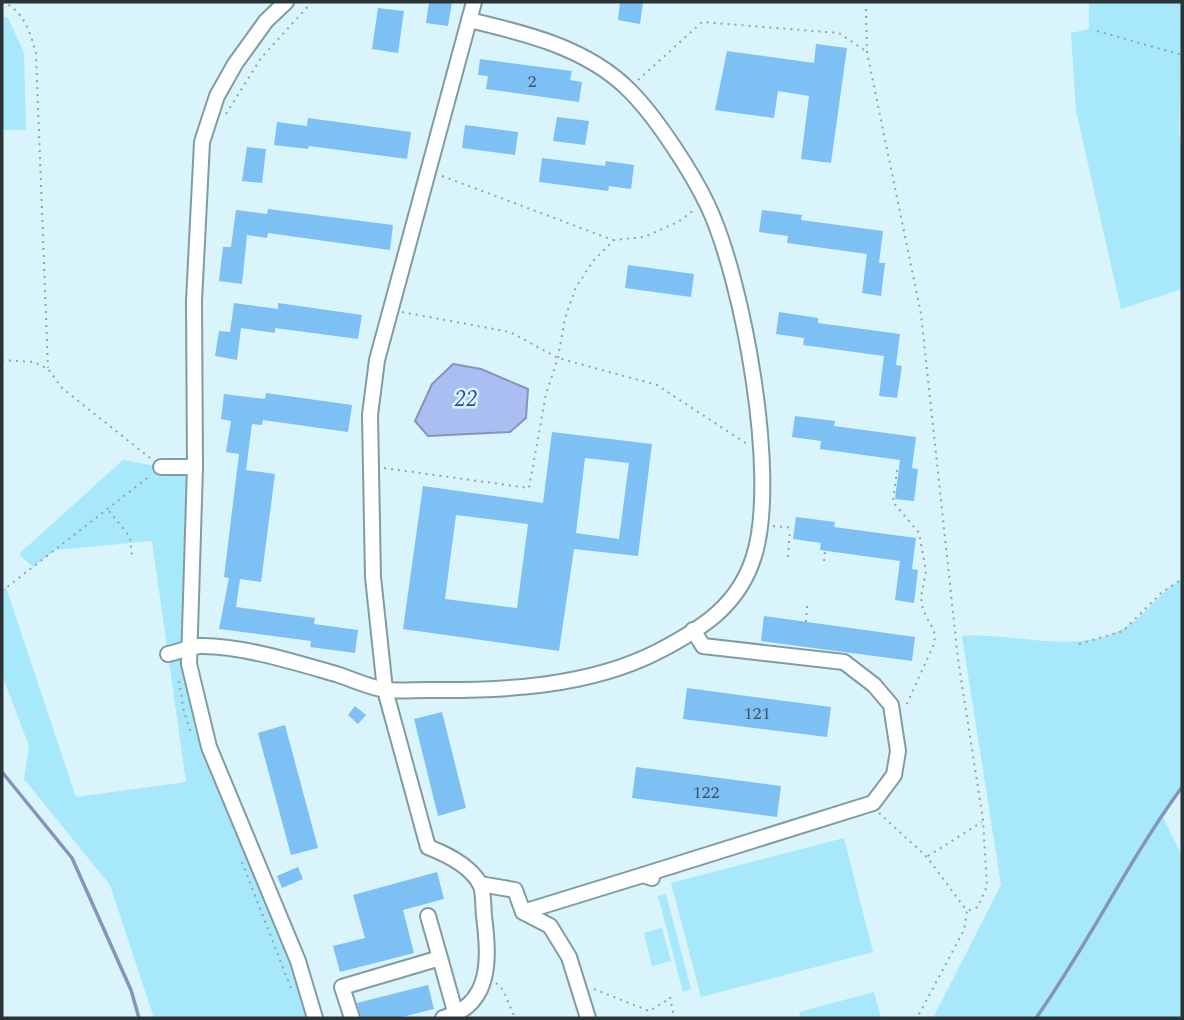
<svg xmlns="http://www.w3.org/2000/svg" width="1184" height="1020" font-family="Spectral,serif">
<rect width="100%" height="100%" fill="#daf4fb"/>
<g fill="#a7e8fa">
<polygon points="1089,2 1182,2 1179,134 1182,150 1182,289 1121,309 1076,111 1071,33 1089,29"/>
<polygon points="2,16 8,18 24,53 26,130 2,130"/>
<polygon points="123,460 161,467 195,467 190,648 198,707 315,1018 154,1018 110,885 24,779 29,746 2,675 2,591 6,587 76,797 186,782 152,541 55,550 33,567 19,554"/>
<path d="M1182 579V787L1162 815 1182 856V1018H933L1001 885 962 636C1014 632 1070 654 1119 631 1144 619 1158 592 1182 579Z"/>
<polygon points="844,838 873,952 701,997 671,883"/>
<polygon points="666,894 691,989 683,992 658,896"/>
<polygon points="662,928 671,961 652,966 644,933"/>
<polygon points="874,992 881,1018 801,1018 799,1012"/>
</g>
<polygon fill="#aabef1" stroke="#8495b9" stroke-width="2" points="453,364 481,369 528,389 526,418 510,432 428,436 415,421 432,384"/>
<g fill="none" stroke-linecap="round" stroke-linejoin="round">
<g stroke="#8495b9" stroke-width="3.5">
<polyline points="2,772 72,858 131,990 139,1018"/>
<path d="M1036 1018C1089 943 1128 861 1182 787"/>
</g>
</g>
<g fill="#7cc0f4" fill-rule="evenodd">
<polygon points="429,2 452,2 448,26 426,23"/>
<polygon points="620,2 643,2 640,24 618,20"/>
<polygon points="378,8 404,11 398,53 372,49"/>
<polygon points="816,44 847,48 831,163 801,159 809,96 778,91 774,118 715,110 727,51 814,63"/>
<polygon points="480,59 572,71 570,80 582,82 579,102 486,89 488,76 478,75"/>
<polygon points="557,117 589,121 585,145 553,141"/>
<polygon points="308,118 411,132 407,159 309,146 308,149 274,145 277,122 307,126"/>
<polygon points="465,125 518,132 515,155 462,148"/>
<polygon points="247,147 266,149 262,183 242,181"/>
<polygon points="542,158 605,166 606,161 634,165 631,189 609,186 608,191 539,182"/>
<polygon points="268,209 393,225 390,250 268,233 267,238 247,235 242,284 219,281 223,247 231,247 236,210 267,214"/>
<polygon points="762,210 802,215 801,220 883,231 879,263 885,263 881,296 862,293 867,254 787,243 788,236 759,232"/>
<polygon points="628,265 694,274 691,297 625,288"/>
<polygon points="234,303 278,309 278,303 362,315 358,339 275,328 275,333 241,328 237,360 215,356 219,331 230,332"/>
<polygon points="779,312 818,318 818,323 900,334 896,365 902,366 897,398 879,396 884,356 803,345 804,338 776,334"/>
<polygon points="266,393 352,405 348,432 263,420 262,425 252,424 246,470 275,474 261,582 240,579 236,607 315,618 314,624 358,630 355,653 310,647 311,641 219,629 229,578 224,577 239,454 226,452 231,421 221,419 224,394 265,399"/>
<polygon points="795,416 835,421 834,426 916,437 912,468 918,469 914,501 895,499 900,460 820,449 821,441 792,437"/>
<path d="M552 432 652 444 638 556 574 549 559 651 403 629 423 486 543 503ZM585 458 629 463 619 539 576 533ZM456 515 528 524 517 608 445 599Z"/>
<polygon points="796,517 835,522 834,527 916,538 912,569 918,570 914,603 895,600 900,561 820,550 821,543 793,539"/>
<polygon points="764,616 915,637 912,661 761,641"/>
<polygon points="687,688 831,707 827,737 683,719"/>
<polygon points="355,706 366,715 358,724 348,715"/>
<polygon points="442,712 466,808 438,816 414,719"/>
<polygon points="285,725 318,848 291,855 258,733"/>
<polygon points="636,767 781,786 777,817 632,798"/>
<polygon points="298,867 303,879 282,888 277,876"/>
<polygon points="437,872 444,899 403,910 414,953 340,972 333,946 365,938 353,895"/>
<polygon points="428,985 434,1009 398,1018 361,1018 357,1003"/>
</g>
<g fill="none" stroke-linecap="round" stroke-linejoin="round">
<defs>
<g id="minor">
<polyline points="286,2 266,21 235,64 217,96 202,142 194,301 195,467 189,664 209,747 298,961 315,1018"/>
<polyline points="161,467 195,467"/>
<path d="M168 654C179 652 189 647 200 646 240 645 297 663 336 674 352 679 370 688 387 690 399 691 413 690 426 690 503 691 589 687 659 651 703 628 739 605 754 556 779 477 743 280 708 206 692 172 656 117 630 91 588 48 525 33 469 20"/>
<polyline points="643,875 873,803 894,775 898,751 891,705 874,685 844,662 703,646 693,630"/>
<polyline points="480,884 515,890 523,912 550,926 569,957 588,1018"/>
<polyline points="523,912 643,875 652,878"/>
<polyline points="428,916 440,958"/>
<polyline points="352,1018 342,987 440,958 456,1015"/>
<path d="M443 1018C493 1005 489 957 484 916 483 907 484 891 480 884 470 865 446 854 428 847L385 690 373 577 370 415 377 360 474 2"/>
</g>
</defs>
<use href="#minor" stroke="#839ba2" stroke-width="18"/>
<g stroke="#92a5ab" stroke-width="2" stroke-dasharray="2 5" stroke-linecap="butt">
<path d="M2 2C24 10 31 34 36 54L48 368"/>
<polyline points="866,9 867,52 921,314 958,659 983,820 987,886 978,907 967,911"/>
<polyline points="1097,31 1182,55"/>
<polyline points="638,80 702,22 839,33 866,51"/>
<polyline points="226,114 261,58 312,2"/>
<polyline points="442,176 613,240"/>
<polyline points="402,312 510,332 558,358 657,385 747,444"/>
<polyline points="2,360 34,362 48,369 62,388 150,458"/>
<polyline points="384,468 529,488 546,394 558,358 565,318 576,287 594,260 614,240 644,237 678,222 694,210"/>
<polyline points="897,470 893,502 919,533 926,571 921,597 923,610 934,631 935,642 905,708"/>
<polyline points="109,511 130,537 132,556"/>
<polyline points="773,526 794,528"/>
<polyline points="788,557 790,529"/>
<polyline points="824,561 825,551"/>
<polyline points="2,591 151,475"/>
<polyline points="806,622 807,606"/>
<polyline points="1079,644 1123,631 1161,593 1182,579"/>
<polyline points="179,681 184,712 191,733"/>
<polyline points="879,813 927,857 967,911 964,930 917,1018"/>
<polyline points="928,856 982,822"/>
<polyline points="242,862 292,991"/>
<polyline points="496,983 503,990 515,1018"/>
<polyline points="594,989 649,1011 669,999"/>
<polyline points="670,997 674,1018"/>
</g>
<use href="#minor" stroke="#fff" stroke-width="14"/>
</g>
<g text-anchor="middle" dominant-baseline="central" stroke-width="5" stroke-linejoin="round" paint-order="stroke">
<g font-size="18" fill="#3e5766">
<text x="532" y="81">2</text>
<text x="757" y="713">121</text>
<text x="706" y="792">122</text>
</g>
<g font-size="23" font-style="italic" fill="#2e49a8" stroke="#daf4fb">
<text x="466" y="399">22</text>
</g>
</g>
<rect width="1184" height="1020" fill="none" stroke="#2a3437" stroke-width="7"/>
</svg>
